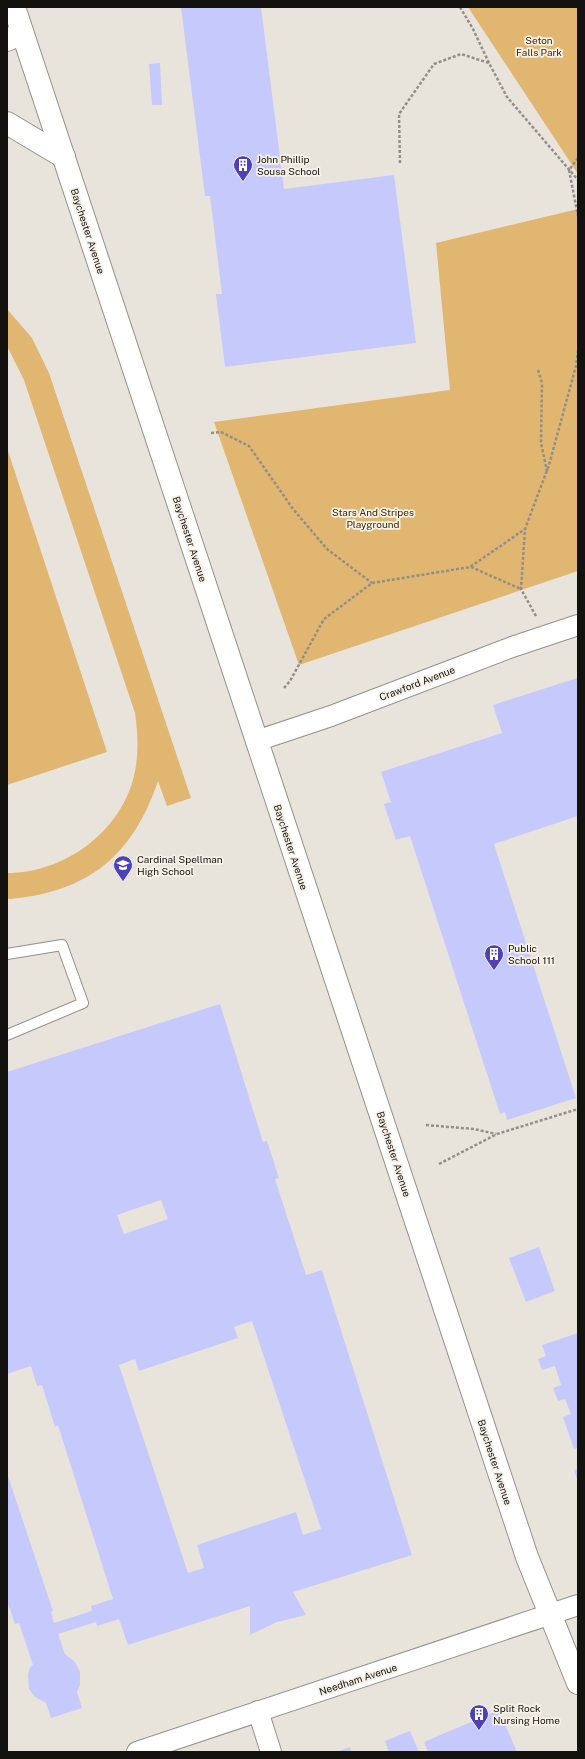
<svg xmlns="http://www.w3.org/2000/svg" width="585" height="1759" font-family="'Public Sans',sans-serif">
<rect width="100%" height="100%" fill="#e9e4db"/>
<g fill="#e0b671">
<polygon points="468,7 578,7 578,174"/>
<polygon points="578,209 578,571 299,665 214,422 450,390 436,243"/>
<path d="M7 309 32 338 49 373 191 798 167 806 158 781C133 855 89 892 10 899L7 898V873C64 873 120 833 134 776 139 755 138 734 135 713L24 380 7 346Z"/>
<polygon points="7,448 107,752 7,785"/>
</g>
<g fill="#c6c9fc" fill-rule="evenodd">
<polygon points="181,7 261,7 284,189 394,175 416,343 225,367 216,294 222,294 210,196 205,196"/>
<polygon points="160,63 162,105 152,105 149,64"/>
<polygon points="577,678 578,816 494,844 576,1098 507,1120 505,1112 500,1114 410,836 396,840 384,804 391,802 381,772 502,733 493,705"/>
<path d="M220 1004 263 1142 267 1141 279 1178 275 1179 306 1275 322 1270 412 1555 293 1592 306 1615 277 1622 250 1635V1606L128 1645 119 1619 97 1626 96 1622 58 1634 65 1654 75 1662 80 1672V1685L77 1692 82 1708 51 1718 46 1703 35 1697 29 1689 28 1675 30 1667 33 1665 19 1623 15 1624 8 1604 7 1605V1473L53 1611 51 1612 54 1623 92 1611 91 1606 113 1599 58 1425 55 1427 42 1385 37 1386 31 1366 7 1374V1072ZM161 1200 168 1219 124 1234 117 1215ZM252 1321 321 1529 303 1535 296 1512 197 1545 204 1568 188 1573 119 1365 135 1359 139 1371 238 1338 234 1327Z"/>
<polygon points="539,1247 555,1291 526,1302 509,1258"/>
<polygon points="578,1333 578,1448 574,1449 563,1417 571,1414 565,1399 558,1401 553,1388 561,1385 555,1366 542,1370 538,1359 546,1356 542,1345"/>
<polygon points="578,1469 578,1482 574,1470"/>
<polygon points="499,1710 517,1752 428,1752 424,1742"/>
<polygon points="410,1731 419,1752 389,1752 385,1741"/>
<polygon points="350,1747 351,1752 336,1752"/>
</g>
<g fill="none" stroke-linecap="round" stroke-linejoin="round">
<defs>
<polyline id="service" points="7,954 62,945 83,1003 7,1035"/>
<g id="minor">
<polyline points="256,741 331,716 512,647 578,625"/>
<polyline points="258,1711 271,1752"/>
<polyline points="137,1752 578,1605"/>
</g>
<polyline id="tertiary" points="7,40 22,33"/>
<g id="primary">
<polyline points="14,7 527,1557 578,1683"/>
<polyline points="7,123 64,157"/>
</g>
</defs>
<use href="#service" stroke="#959088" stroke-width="12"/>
<use href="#minor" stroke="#959088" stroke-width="22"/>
<use href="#tertiary" stroke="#959088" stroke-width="24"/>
<use href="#primary" stroke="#959088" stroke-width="24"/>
<g stroke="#938f88" stroke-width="2.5" stroke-dasharray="3 2" stroke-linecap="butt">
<polyline points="460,7 473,29 489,63"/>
<polyline points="578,158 569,170 578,216"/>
<polyline points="400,163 399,114 434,64 461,54 489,63 507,97 578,180"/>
<polyline points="538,370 542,383 541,443 547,471"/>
<polyline points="211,433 221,432 249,446 293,509 327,549 372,583"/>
<polyline points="471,567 521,589"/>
<polyline points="536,616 521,589 525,529 549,465 576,366 578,351"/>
<polyline points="284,688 290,681 324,619 372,583 470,567 525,529"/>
<polyline points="426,1125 474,1129 496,1134"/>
<polyline points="439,1164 497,1134 578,1109"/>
</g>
<use href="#service" stroke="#fff" stroke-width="10"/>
<use href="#minor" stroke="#fff" stroke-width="20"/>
<use href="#tertiary" stroke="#fff" stroke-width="22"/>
<use href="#primary" stroke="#fff" stroke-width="22"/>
</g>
<defs>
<symbol id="building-pin" viewBox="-11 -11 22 30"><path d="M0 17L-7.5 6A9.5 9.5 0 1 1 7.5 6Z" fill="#4e40b7" stroke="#f7f1e8"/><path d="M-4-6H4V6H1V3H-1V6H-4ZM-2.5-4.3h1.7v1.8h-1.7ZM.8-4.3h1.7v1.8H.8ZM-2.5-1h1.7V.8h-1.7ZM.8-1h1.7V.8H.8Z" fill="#fff"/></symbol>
<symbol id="school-pin" viewBox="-11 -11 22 30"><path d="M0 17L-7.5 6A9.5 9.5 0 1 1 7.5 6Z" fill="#4e40b7" stroke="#f7f1e8"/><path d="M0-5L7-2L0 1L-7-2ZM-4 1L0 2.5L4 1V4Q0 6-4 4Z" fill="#fff"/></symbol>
</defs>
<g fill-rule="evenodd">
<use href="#building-pin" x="232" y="154" width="22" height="30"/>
<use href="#school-pin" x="112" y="854" width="22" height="30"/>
<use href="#building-pin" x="483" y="943" width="22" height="30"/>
<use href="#building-pin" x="468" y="1703" width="22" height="30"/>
</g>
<g text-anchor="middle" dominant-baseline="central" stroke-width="3.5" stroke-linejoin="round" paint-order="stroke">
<g font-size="10" fill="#3c2802" stroke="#f7f1e8">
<text x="539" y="40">Seton<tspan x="539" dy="12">Falls Park</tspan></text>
<text x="373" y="512">Stars And Stripes<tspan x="373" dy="12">Playground</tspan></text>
</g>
<g font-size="10" fill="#14120f" stroke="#f7f1e8" text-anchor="start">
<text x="257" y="159">John Phillip<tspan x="257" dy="12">Sousa School</tspan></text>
<text x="137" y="859">Cardinal Spellman<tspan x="137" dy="12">High School</tspan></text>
<text x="508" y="948">Public<tspan x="508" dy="12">School 111</tspan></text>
<text x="493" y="1708">Split Rock<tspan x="493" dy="12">Nursing Home</tspan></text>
</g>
<g font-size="10" fill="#14120f" stroke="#f7f1e8">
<text transform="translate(88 231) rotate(72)">Baychester Avenue</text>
<text transform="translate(190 539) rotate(72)">Baychester Avenue</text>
<text transform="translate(417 683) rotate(-21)">Crawford Avenue</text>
<text transform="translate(291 847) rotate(72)">Baychester Avenue</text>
<text transform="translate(394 1154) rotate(72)">Baychester Avenue</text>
<text transform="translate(495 1462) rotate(72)">Baychester Avenue</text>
<text transform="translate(358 1679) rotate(-18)">Needham Avenue</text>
</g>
</g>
<rect width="585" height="1759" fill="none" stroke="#14120f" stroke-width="16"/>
</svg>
